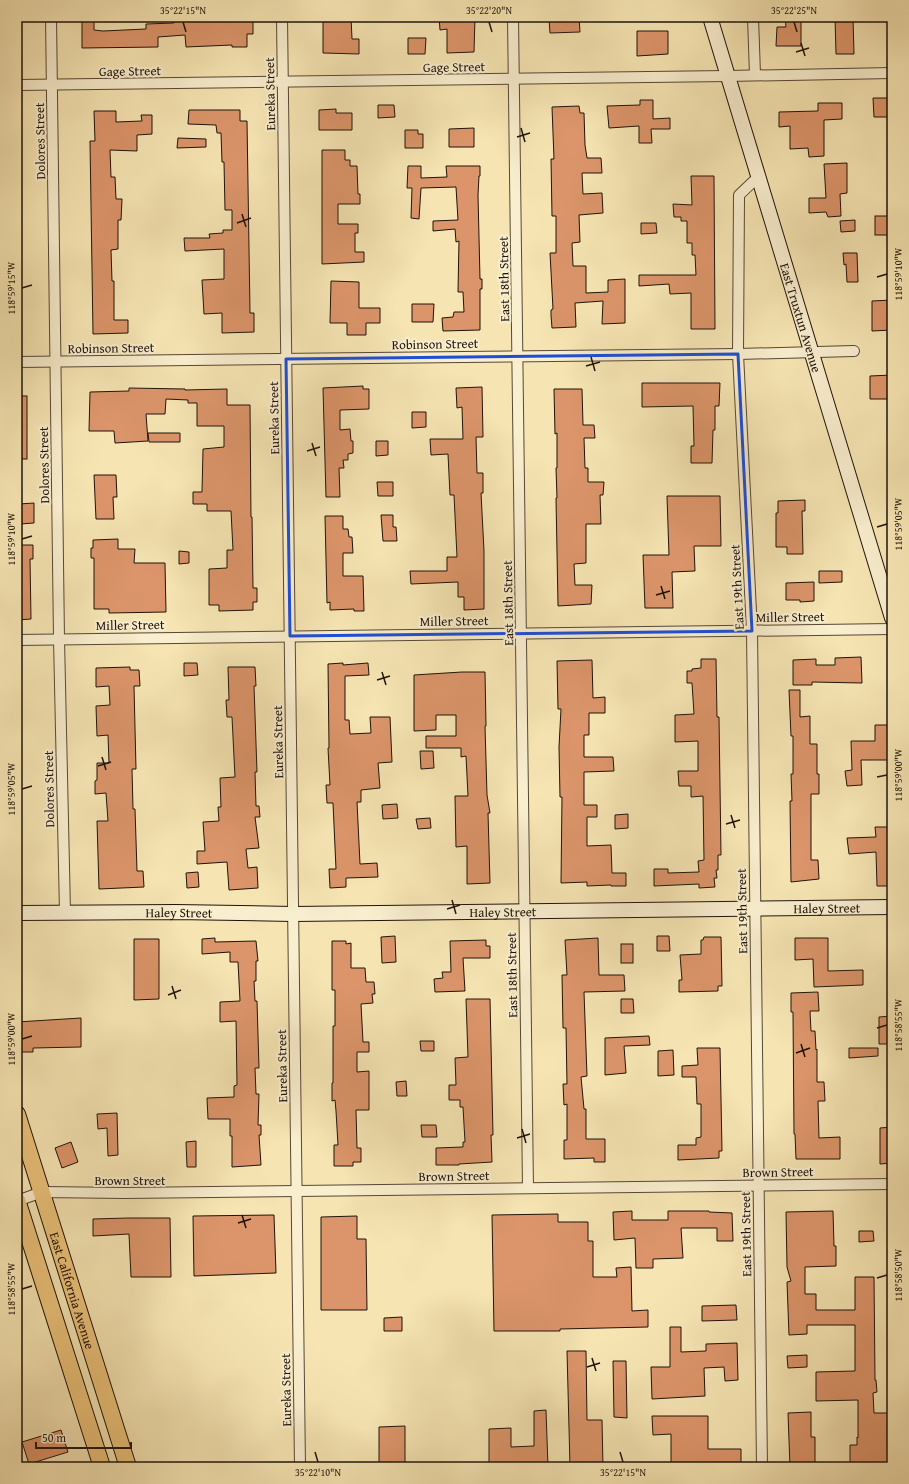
<svg xmlns="http://www.w3.org/2000/svg" width="909" height="1484" font-family="'Gentium Book Plus',serif">
<rect width="100%" height="100%" fill="#f6e5b3"/>
<filter id="stains"><feTurbulence type="fractalNoise" baseFrequency=".005" numOctaves="4"/><feColorMatrix values="0 0 0 0 .2 0 0 0 0 .09 0 0 0 0 .02 0 0 0 .5 -.17"/></filter>
<radialGradient id="worn" r=".72"><stop offset=".6" stop-color="#630" stop-opacity="0"/><stop offset="1" stop-color="#630" stop-opacity=".3"/></radialGradient>
<g fill="#dc956a" stroke="#1f130a">
<polygon points="174,17 253,17 253,34 247,34 247,47 232,47 232,45 186,47 185,35 158,37 158,47 82,48 82,19 94,19 94,30 103,31 146,29 146,24 174,23"/>
<polygon points="323,17 351,17 352,39 359,39 359,54 323,53"/>
<polygon points="439,17 475,17 474,52 447,53 447,29 440,30"/>
<polygon points="558,17 579,17 580,32 550,33 549,19 558,18"/>
<polygon points="785,17 801,17 801,46 776,46 777,27 786,27"/>
<polygon points="835,17 853,17 854,54 836,54"/>
<polygon points="637,31 668,31 668,54 637,56"/>
<polygon points="408,38 426,38 425,54 408,54"/>
<polygon points="873,98 892,98 892,117 874,117"/>
<polygon points="640,100 653,100 653,119 670,118 670,129 651,129 652,143 639,143 639,126 609,128 607,106 640,105"/>
<polygon points="818,103 842,103 842,119 824,120 824,156 809,157 808,148 790,149 790,126 779,127 779,112 818,111"/>
<polygon points="378,105 394,105 395,117 378,118"/>
<polygon points="579,106 580,113 584,113 585,145 587,158 601,158 602,173 582,173 583,194 602,193 603,213 579,215 580,242 572,243 573,266 586,266 586,293 608,292 608,280 625,279 625,323 602,324 603,301 575,303 576,327 552,328 551,315 551,310 553,309 550,253 556,253 556,216 552,216 551,159 554,159 552,107"/>
<polygon points="336,109 336,113 352,113 352,130 319,130 319,110"/>
<polygon points="189,110 240,110 240,121 247,121 250,313 254,313 254,332 222,333 222,313 204,314 202,280 224,279 224,249 185,251 184,238 210,238 209,234 223,233 223,230 232,230 232,210 225,210 224,162 222,162 221,133 217,133 216,125 188,124"/>
<polygon points="94,111 116,111 116,122 142,121 141,115 152,115 152,134 137,135 137,151 110,150 111,177 115,177 116,199 122,199 121,220 118,220 118,249 111,250 112,281 114,281 114,320 128,320 128,333 93,334 90,141 95,141"/>
<polygon points="474,128 474,147 449,147 449,129"/>
<polygon points="405,130 418,130 418,134 423,134 423,148 405,148"/>
<polygon points="178,138 206,139 206,147 177,148"/>
<polygon points="322,150 345,150 345,160 350,160 350,166 357,166 358,194 360,194 360,204 338,204 338,224 358,224 358,233 355,233 355,252 364,252 364,262 322,264"/>
<polygon points="847,163 847,193 840,194 841,216 828,217 826,212 809,213 809,198 826,198 824,164"/>
<polygon points="408,166 421,166 421,178 447,177 446,166 480,166 480,176 479,176 478,195 480,279 482,279 482,289 480,289 480,330 443,331 442,318 453,317 454,312 464,312 463,292 458,292 459,241 456,242 455,229 433,231 433,221 458,220 456,187 421,188 419,219 411,218 412,188 407,188"/>
<polygon points="691,176 714,176 715,329 691,329 691,293 670,294 669,284 639,286 639,275 696,275 695,255 692,255 692,243 687,243 687,221 681,221 681,217 674,217 673,204 692,205"/>
<rect x="875" y="216" width="17" height="19"/>
<polygon points="855,220 855,231 841,232 840,221"/>
<polygon points="641,223 656,223 657,233 641,234"/>
<polygon points="843,253 857,253 858,282 847,282 846,264 844,265"/>
<polygon points="331,281 359,282 359,308 380,308 380,323 366,323 366,335 347,335 347,323 330,323"/>
<polygon points="892,300 892,330 872,331 872,301"/>
<polygon points="412,304 434,304 433,322 412,322"/>
<polygon points="892,375 892,399 870,399 870,376"/>
<polygon points="642,383 720,383 719,406 715,406 715,430 713,430 712,463 691,463 691,446 694,446 693,406 642,407"/>
<polygon points="363,386 363,389 369,389 369,409 340,410 340,430 350,429 351,441 353,441 353,453 348,454 348,460 343,460 344,468 339,468 340,497 326,497 323,388"/>
<polygon points="482,387 483,437 476,437 477,473 483,473 483,493 481,493 484,551 484,609 464,610 464,597 458,597 458,582 411,584 410,571 447,571 447,557 457,557 454,495 450,495 448,454 431,455 430,439 463,439 462,407 457,408 456,388"/>
<polygon points="129,388 185,389 185,390 227,389 227,405 250,405 251,517 252,517 253,588 257,588 257,602 253,602 253,610 219,611 219,605 209,605 209,569 227,568 227,550 233,550 231,511 207,511 207,504 193,504 193,492 202,492 203,449 224,447 224,426 197,426 197,403 188,403 188,400 166,399 165,414 146,414 148,441 115,443 114,431 89,431 90,392 129,391"/>
<polygon points="554,389 582,389 583,425 594,425 595,438 584,438 585,468 588,468 588,482 604,482 603,495 600,495 601,524 586,524 586,563 574,564 575,585 592,585 591,604 558,606 556,498 557,498 556,468 557,468 557,433 555,434"/>
<rect x="17" y="396" width="10" height="63"/>
<polygon points="412,412 426,412 426,427 412,428"/>
<polygon points="148,433 180,433 180,442 149,442"/>
<polygon points="376,441 388,441 388,455 376,456"/>
<polygon points="94,475 116,475 117,497 113,497 114,519 96,519"/>
<polygon points="377,482 393,482 393,496 378,496"/>
<polygon points="667,496 720,496 721,546 694,546 695,571 672,572 673,608 645,608 643,555 669,555"/>
<polygon points="805,500 805,511 802,511 803,554 787,554 787,547 776,547 776,513 778,513 778,501"/>
<polygon points="34,503 34,523 20,524 19,504"/>
<polygon points="381,515 393,515 393,527 396,527 397,541 383,541"/>
<polygon points="325,516 343,516 343,529 348,529 349,537 352,537 353,553 343,553 343,576 363,576 364,611 354,611 354,609 330,610 330,602 327,603"/>
<polygon points="118,539 118,549 135,549 134,563 165,563 166,612 109,613 109,609 94,609 94,558 91,558 91,548 93,548 93,540"/>
<polygon points="17,545 33,545 33,559 30,559 31,619 17,620"/>
<polygon points="179,551 189,552 189,563 179,564"/>
<polygon points="819,571 842,571 842,582 819,583"/>
<polygon points="814,582 814,601 800,602 800,600 786,600 786,583"/>
<polygon points="861,657 862,683 812,682 812,685 793,685 793,660 816,659 816,665 835,665 835,658"/>
<polygon points="701,659 716,659 717,717 719,717 721,855 718,855 718,870 716,870 717,878 714,878 715,887 699,888 699,884 654,886 654,869 668,869 668,873 699,872 698,861 704,860 703,796 691,797 691,786 679,786 678,771 698,771 698,741 675,742 675,715 694,714 692,683 687,683 687,671 692,671 692,669 701,668"/>
<polygon points="592,660 593,698 605,697 605,713 589,713 589,735 584,735 584,757 613,757 614,771 584,772 584,805 597,805 597,817 587,817 587,846 611,845 612,873 626,873 626,886 611,886 611,885 587,886 587,882 561,883 562,797 560,797 559,747 561,709 558,709 557,661"/>
<polygon points="184,663 197,663 198,675 184,676"/>
<polygon points="343,663 343,665 368,663 369,675 345,676 345,720 349,720 350,734 371,733 370,717 390,717 392,762 378,763 380,788 361,790 361,802 357,802 360,864 377,863 378,877 346,878 346,887 330,888 329,869 336,869 333,803 327,803 326,785 330,785 328,748 329,748 328,664"/>
<polygon points="130,667 130,670 139,670 140,686 134,686 136,769 132,769 133,809 135,809 137,871 143,871 144,887 99,889 97,821 108,821 106,793 95,794 95,781 97,780 97,763 109,763 108,735 97,736 96,706 110,705 109,686 96,687 96,668"/>
<polygon points="228,667 255,667 256,686 254,686 257,772 255,772 256,806 259,806 260,817 255,817 259,848 246,849 248,868 257,867 258,888 229,890 227,862 197,864 197,851 205,851 203,822 219,821 218,807 221,807 220,778 235,777 232,717 227,717 226,700 229,700"/>
<polygon points="462,672 485,672 486,726 485,726 487,795 490,813 488,813 490,883 467,884 467,846 456,847 455,796 468,796 466,756 461,757 461,748 426,748 426,736 456,736 456,715 436,715 436,730 414,731 414,675"/>
<polygon points="789,690 800,690 800,717 810,716 810,744 817,744 817,774 819,774 819,794 811,794 811,860 818,860 819,879 791,882 790,801 792,801 791,774 793,774 793,736 791,736"/>
<polygon points="875,725 889,725 889,760 861,760 862,785 847,786 845,771 852,770 851,741 875,741"/>
<polygon points="420,751 433,751 434,768 421,769"/>
<polygon points="397,804 398,818 383,819 382,805"/>
<polygon points="628,814 628,828 615,829 615,815"/>
<polygon points="430,818 431,828 418,829 416,819"/>
<polygon points="875,827 892,827 892,886 877,886 876,852 849,854 847,838 876,837"/>
<polygon points="198,872 199,887 187,888 186,873"/>
<polygon points="395,936 396,962 382,963 381,937"/>
<polygon points="657,936 669,936 670,951 657,951"/>
<polygon points="704,937 721,937 722,986 718,986 718,991 679,992 679,980 682,980 680,955 701,954 701,940 703,940"/>
<polygon points="215,938 215,942 256,941 258,961 256,961 256,981 254,981 255,1001 257,1001 259,1068 255,1068 256,1094 259,1094 258,1125 261,1125 261,1135 259,1135 261,1165 232,1167 232,1136 230,1136 230,1119 208,1119 207,1098 234,1097 234,1086 237,1085 236,1021 220,1022 220,1002 240,1001 238,962 230,962 230,952 202,954 202,939"/>
<polygon points="598,938 599,975 624,975 625,991 584,992 587,1076 581,1077 584,1109 586,1109 586,1139 605,1139 605,1162 594,1162 594,1158 564,1159 564,1140 567,1140 567,1104 564,1105 563,1084 567,1084 566,1028 563,1028 562,975 567,975 565,940"/>
<polygon points="795,938 828,938 828,971 863,970 863,985 814,987 813,959 795,960"/>
<polygon points="134,939 159,939 159,999 134,1000"/>
<polygon points="486,940 486,946 490,946 490,958 463,958 465,991 435,992 434,979 443,978 442,972 451,972 450,941"/>
<polygon points="332,941 346,941 346,944 351,943 351,968 365,968 366,982 374,982 375,994 372,994 373,1003 361,1004 363,1042 369,1042 369,1052 357,1052 357,1072 369,1071 369,1110 356,1110 357,1148 361,1148 361,1162 353,1162 353,1166 334,1166 334,1145 338,1145 336,1111 335,1100 332,1101 332,1083 333,1083 333,1026 335,1026 335,990 332,990"/>
<rect x="621" y="944" width="12" height="19"/>
<polygon points="818,992 819,1011 810,1011 811,1031 815,1031 816,1050 817,1049 817,1082 824,1082 825,1101 818,1101 819,1138 840,1137 840,1159 796,1159 795,1134 794,1134 793,1012 791,1012 791,993"/>
<polygon points="466,999 490,999 493,1135 491,1135 492,1162 459,1164 459,1165 436,1165 436,1148 463,1147 463,1142 465,1142 463,1107 460,1107 460,1100 449,1100 449,1085 456,1085 455,1058 468,1057"/>
<polygon points="621,999 633,999 634,1013 621,1013"/>
<polygon points="892,1016 892,1044 879,1044 879,1017"/>
<polygon points="81,1018 81,1047 33,1048 33,1052 19,1052 17,1045 17,1022"/>
<polygon points="649,1036 650,1045 624,1046 626,1073 605,1075 605,1038"/>
<polygon points="420,1041 434,1041 434,1051 421,1051"/>
<polygon points="697,1048 720,1048 722,1151 719,1151 719,1158 678,1160 678,1145 696,1145 696,1138 701,1137 701,1104 697,1104 696,1077 682,1077 682,1066 698,1065"/>
<polygon points="849,1048 878,1048 878,1056 849,1058"/>
<polygon points="673,1050 674,1075 658,1076 658,1051"/>
<polygon points="406,1081 407,1096 397,1096 396,1082"/>
<polygon points="117,1113 118,1155 108,1156 107,1128 98,1129 97,1114"/>
<polygon points="421,1125 436,1125 437,1137 422,1137"/>
<polygon points="892,1127 892,1163 880,1164 880,1128"/>
<polygon points="196,1141 196,1167 187,1167 186,1142"/>
<polygon points="71,1142 78,1162 62,1168 55,1148"/>
<polygon points="632,1211 632,1220 668,1220 668,1211 709,1211 709,1212 732,1213 733,1241 717,1241 717,1228 681,1228 683,1258 653,1259 653,1268 636,1268 635,1238 614,1240 613,1212"/>
<polygon points="833,1211 834,1246 836,1246 836,1266 805,1267 805,1294 816,1294 816,1310 855,1310 855,1277 874,1277 875,1380 876,1380 877,1392 873,1393 874,1413 892,1413 892,1467 850,1467 850,1445 857,1445 857,1437 858,1438 858,1400 816,1401 816,1372 855,1371 855,1325 807,1325 807,1334 789,1335 787,1282 791,1281 787,1267 786,1212"/>
<polygon points="558,1214 558,1222 588,1222 588,1241 593,1241 593,1277 617,1277 616,1268 631,1267 632,1311 648,1310 648,1327 560,1329 560,1331 494,1331 492,1215"/>
<polygon points="274,1215 276,1273 194,1276 193,1216"/>
<polygon points="357,1216 357,1239 366,1239 367,1310 321,1310 321,1217"/>
<polygon points="128,1218 170,1218 171,1277 131,1277 129,1234 93,1236 93,1219"/>
<polygon points="859,1231 873,1231 874,1241 859,1242"/>
<polygon points="736,1305 737,1320 702,1321 702,1306"/>
<polygon points="402,1317 402,1331 384,1331 384,1318"/>
<polygon points="670,1327 681,1327 681,1352 706,1351 706,1344 737,1343 738,1380 725,1381 724,1367 704,1368 705,1396 652,1399 651,1367 670,1367"/>
<polygon points="567,1351 586,1351 587,1420 602,1420 603,1467 570,1467"/>
<polygon points="807,1355 807,1367 788,1368 787,1356"/>
<polygon points="613,1361 626,1361 627,1418 614,1417"/>
<polygon points="546,1410 548,1467 489,1467 489,1429 511,1428 511,1447 534,1446 534,1411"/>
<polygon points="811,1412 811,1437 815,1437 815,1466 790,1467 788,1413"/>
<polygon points="652,1416 708,1416 708,1449 741,1449 741,1467 671,1467 671,1434 653,1435"/>
<polygon points="405,1426 405,1467 379,1467 379,1427"/>
<polygon points="61,1430 68,1452 29,1464 22,1442"/>
</g>
<g fill="none" stroke-linecap="round" stroke-linejoin="round">
<defs>
<g id="street">
<polyline points="51,17 59,639 65,912"/>
<polyline points="282,17 300,1467"/>
<polyline points="513,17 528,1188"/>
<polyline points="753,17 755,75"/>
<polyline points="17,85 728,76 892,73"/>
<polyline points="759,176 739,195 738,354 752,631 762,1467"/>
<polyline points="17,362 738,354 854,351"/>
<polyline points="17,640 892,629"/>
<polyline points="17,1201 42,1192 124,1193 892,1184"/>
</g>
<g id="secondary">
<path id="s1" d="M710 17 892 618"/>
<path id="s2" d="M17 913 175 912 293 914 892 907"/>
</g>
<g id="primary">
<path id="s3" d="M17 1114 128 1467"/>
<polyline points="17,1200 102,1467"/>
</g>
</defs>
<use href="#street" stroke="#554834" stroke-width="12"/>
<use href="#secondary" stroke="#1f130a" stroke-width="16"/>
<use href="#primary" stroke="#1f130a" stroke-width="18"/>
<use href="#street" stroke="#f9eece" stroke-width="10"/>
<use href="#secondary" stroke="#f9eece" stroke-width="14"/>
<use href="#primary" stroke="#ebc27a" stroke-width="16"/>
</g>
<path fill="none" stroke="#1d4ed8" stroke-width="3" stroke-linejoin="round" d="M738 354 752 631 290 636 286 359Z"/>
<path fill="none" stroke="#1f130a" stroke-width="1.5" d="M183 22 186 32M489 22 492 32M794 22 797 32M801 43 805 56M796 52 809 48M521 128 525 142M517 137 530 133M242 214 246 227M237 223 251 218M877 277 887 274M22 288 32 285M591 357 595 371M586 366 600 362M312 443 316 456M307 451 320 447M877 527 887 524M22 539 32 536M661 586 665 599M656 595 670 591M382 672 386 685M377 680 390 676M102 757 106 770M98 766 111 762M877 777 887 775M22 789 32 786M731 815 735 828M726 824 740 820M452 900 456 914M447 909 460 905M172 986 176 999M168 995 181 990M877 1028 887 1025M22 1039 32 1036M801 1044 805 1057M796 1053 810 1048M522 1129 526 1143M517 1138 530 1134M242 1215 246 1228M238 1223 251 1219M877 1278 887 1275M22 1289 32 1286M592 1358 596 1371M587 1367 600 1363M315 1452 318 1462M620 1452 623 1462"/>
<g text-anchor="middle" dominant-baseline="central" stroke-width="4" stroke-linejoin="round" paint-order="stroke">
<g font-size="13" fill="#1f130a" stroke="#f9eece">
<text transform="translate(454 67) rotate(-1)">Gage Street</text>
<text transform="translate(130 71) rotate(-1)">Gage Street</text>
<text transform="translate(270 94) rotate(-91)">Eureka Street</text>
<text transform="translate(40 141) rotate(-91)">Dolores Street</text>
<text transform="translate(504 279) rotate(-91)">East 18th Street</text>
<text stroke="none"><textPath href="#s1" startOffset="314">East Truxtun Avenue</textPath></text>
<text transform="translate(435 344) rotate(-1)">Robinson Street</text>
<text transform="translate(111 348) rotate(-1)">Robinson Street</text>
<text transform="translate(274 418) rotate(-91)">Eureka Street</text>
<text transform="translate(44 465) rotate(-91)">Dolores Street</text>
<text transform="translate(737 587) rotate(-93)">East 19th Street</text>
<text transform="translate(508 603) rotate(-91)">East 18th Street</text>
<text transform="translate(790 617) rotate(-1)">Miller Street</text>
<text transform="translate(454 621) rotate(-1)">Miller Street</text>
<text transform="translate(130 625) rotate(-1)">Miller Street</text>
<text transform="translate(278 742) rotate(-91)">Eureka Street</text>
<text transform="translate(49 789) rotate(-91)">Dolores Street</text>
<text stroke="none"><textPath href="#s2" startOffset="810">Haley Street</textPath></text>
<text stroke="none"><textPath href="#s2" startOffset="486">Haley Street</textPath></text>
<text transform="translate(742 911) rotate(-91)">East 19th Street</text>
<text stroke="none"><textPath href="#s2" startOffset="162">Haley Street</textPath></text>
<text transform="translate(512 975) rotate(-91)">East 18th Street</text>
<text transform="translate(282 1066) rotate(-91)">Eureka Street</text>
<text transform="translate(778 1172) rotate(-1)">Brown Street</text>
<text transform="translate(454 1176) rotate(-1)">Brown Street</text>
<text x="130" y="1180">Brown Street</text>
<text transform="translate(746 1234) rotate(-91)">East 19th Street</text>
<text stroke="none"><textPath href="#s3" startOffset="185">East California Avenue</textPath></text>
<text transform="translate(286 1390) rotate(-91)">Eureka Street</text>
</g>
</g>
<rect width="909" height="1484" fill="none" stroke="#f6e5b3" stroke-width="44"/>
<path d="M36 1442v6h95v-6" fill="none" stroke="#1f130a" stroke-width="2"/>
<text x="42" y="1442" font-size="12" fill="#1f130a" stroke="#f9eece" stroke-width="3" paint-order="stroke">50 m</text>
<rect x="22" y="22" width="865" height="1440" fill="none" stroke="#1f130a" stroke-width="1.5"/>
<g font-size="10" text-anchor="middle" fill="#1f130a">
<text x="183" y="14">35°22'15"N</text>
<text x="489" y="14">35°22'20"N</text>
<text x="794" y="14">35°22'25"N</text>
<text transform="translate(898 274) rotate(-90)" y="4">118°59'10"W</text>
<text transform="translate(11 288) rotate(-90)" y="4">118°59'15"W</text>
<text transform="translate(898 524) rotate(-90)" y="4">118°59'05"W</text>
<text transform="translate(11 539) rotate(-90)" y="4">118°59'10"W</text>
<text transform="translate(898 775) rotate(-90)" y="4">118°59'00"W</text>
<text transform="translate(11 789) rotate(-90)" y="4">118°59'05"W</text>
<text transform="translate(898 1025) rotate(-90)" y="4">118°58'55"W</text>
<text transform="translate(11 1039) rotate(-90)" y="4">118°59'00"W</text>
<text transform="translate(898 1275) rotate(-90)" y="4">118°58'50"W</text>
<text transform="translate(11 1289) rotate(-90)" y="4">118°58'55"W</text>
<text x="318" y="1476">35°22'10"N</text>
<text x="623" y="1476">35°22'15"N</text>
</g>
<rect width="100%" height="100%" filter="url(#stains)"/>
<rect width="100%" height="100%" fill="url(#worn)"/>
</svg>
